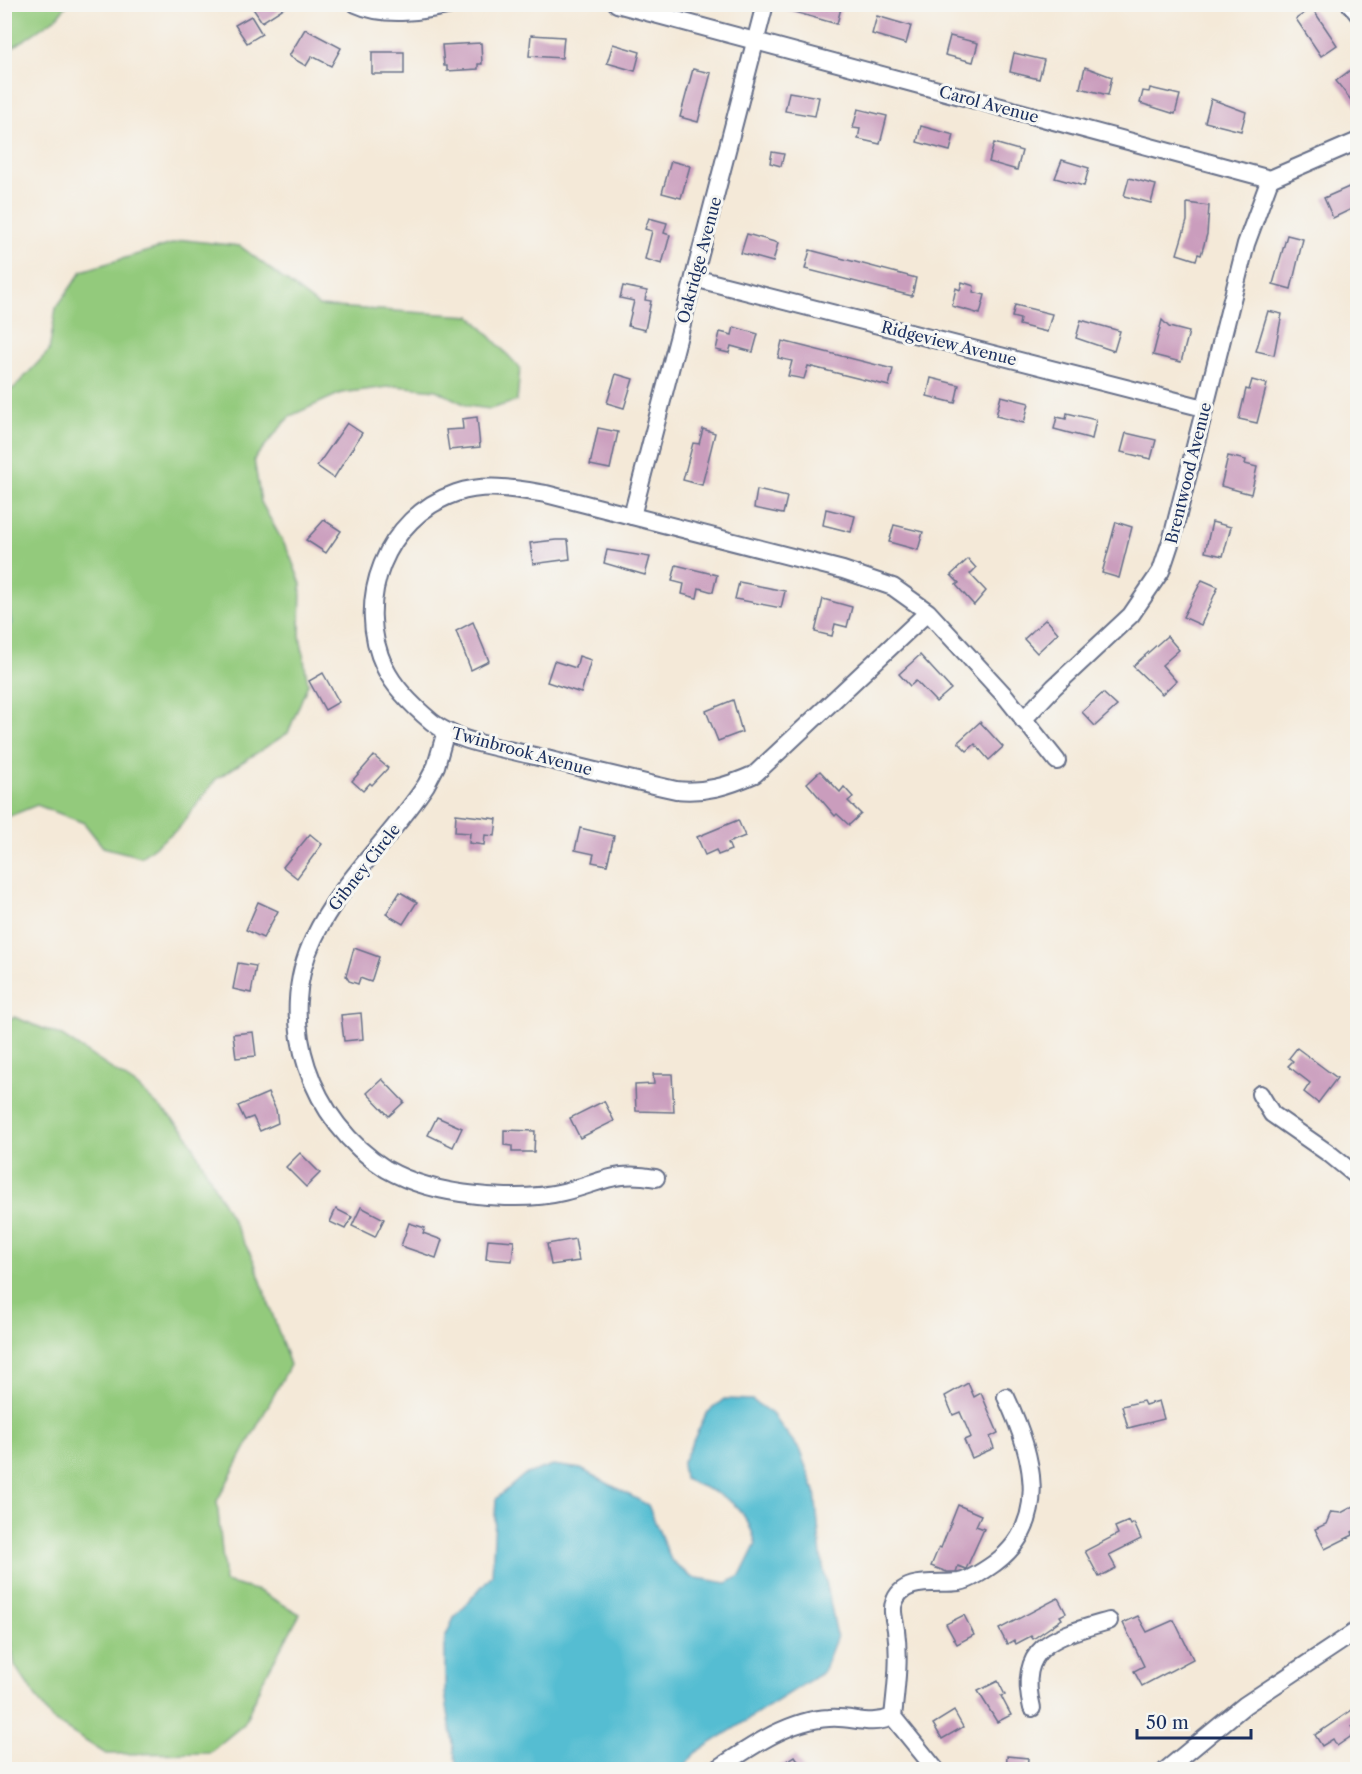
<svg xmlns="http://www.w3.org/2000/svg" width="1362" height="1774" font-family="'Libre Caslon Text',serif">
<rect width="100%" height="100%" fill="#f6f6f2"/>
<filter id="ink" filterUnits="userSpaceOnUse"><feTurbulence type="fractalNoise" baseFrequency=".0167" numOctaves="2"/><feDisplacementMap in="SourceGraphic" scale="12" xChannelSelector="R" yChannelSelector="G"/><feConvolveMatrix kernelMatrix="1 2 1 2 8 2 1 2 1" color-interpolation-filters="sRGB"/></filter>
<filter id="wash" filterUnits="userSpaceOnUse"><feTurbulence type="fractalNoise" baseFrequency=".008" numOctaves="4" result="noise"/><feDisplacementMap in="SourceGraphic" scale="24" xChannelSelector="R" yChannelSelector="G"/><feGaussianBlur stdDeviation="1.35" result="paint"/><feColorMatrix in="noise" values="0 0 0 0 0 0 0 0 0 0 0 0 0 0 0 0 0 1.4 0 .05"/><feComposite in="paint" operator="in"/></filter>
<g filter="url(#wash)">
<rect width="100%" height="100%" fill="#f4e9d8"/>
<g fill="#93ca7c" stroke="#577c6d" stroke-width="1.5">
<polygon points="5,4 67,4 67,5 56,18 5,53"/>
<polygon points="185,240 240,246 319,306 471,316 520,368 517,401 490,409 468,406 436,390 396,386 341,393 290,416 254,459 261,502 289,553 301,584 300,635 308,684 288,733 216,779 179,828 141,857 103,847 84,823 37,805 5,818 5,392 14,388 49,351 56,308 82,271"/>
<polygon points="14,1017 62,1036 137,1086 185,1131 254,1261 290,1365 217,1501 225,1582 259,1591 300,1614 262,1682 244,1724 209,1753 106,1754 52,1720 15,1666 4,1609 4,1021"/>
</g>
<g fill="#55bdd2" stroke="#387698" stroke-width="1.5">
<polygon points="5,579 11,623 5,638 4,638"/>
<path d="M724 1399 752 1400 772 1414 799 1449 815 1491 821 1556 837 1636 823 1672 695 1753 683 1769H457L445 1693V1638L454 1618 492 1575 496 1499 524 1475 553 1465 581 1469 648 1505 671 1560 691 1577 727 1583 740 1576 756 1544C744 1500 723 1496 684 1479L682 1464 706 1414Z"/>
</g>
<g id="blocks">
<g fill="#ca9dbd">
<polygon points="250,4 290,4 262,22"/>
<polygon points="780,4 828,4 841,8 837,24 780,8"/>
<polygon points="1312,8 1337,45 1321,56 1296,19"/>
<polygon points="251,16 262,34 247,43 235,25"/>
<polygon points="877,16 911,26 906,44 872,34"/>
<polygon points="305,29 341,48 331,66 312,56 306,66 289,56"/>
<polygon points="531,35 564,37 562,58 529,56"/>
<polygon points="950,36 978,43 973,62 945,55"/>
<polygon points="481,43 482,64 478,64 478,69 447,71 447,66 444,66 442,45"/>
<polygon points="613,44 640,52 635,71 607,63"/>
<rect x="372" y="52" width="32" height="22"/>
<polygon points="1014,53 1044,60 1039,79 1010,72"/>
<polygon points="1085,67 1112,77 1108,95 1080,88"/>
<polygon points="1353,68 1358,74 1358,109 1336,81"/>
<polygon points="693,69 711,73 698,122 680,117"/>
<polygon points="1150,88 1180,95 1175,114 1140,103 1143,91 1149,92"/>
<polygon points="789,92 819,97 815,116 785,111"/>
<polygon points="1211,99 1246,112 1241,131 1205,122"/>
<polygon points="858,109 887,116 880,144 858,139 860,129 853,128"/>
<polygon points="921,126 954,135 950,151 917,142"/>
<polygon points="994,143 1022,151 1017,170 989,162"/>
<polygon points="772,152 784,154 781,166 770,163"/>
<polygon points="1062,160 1089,168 1084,186 1055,178"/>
<polygon points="671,161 690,166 681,198 662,193"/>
<polygon points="1129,178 1156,185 1151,203 1124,196"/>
<polygon points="1358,183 1358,206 1333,218 1324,198"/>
<polygon points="1187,203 1209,206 1207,234 1201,255 1198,254 1196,260 1177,254 1187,221"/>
<polygon points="649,218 667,223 664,233 670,235 662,264 645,259 652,231 645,229"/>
<polygon points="747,234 778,243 773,262 741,253"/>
<polygon points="1287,235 1303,239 1291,289 1273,284"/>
<polygon points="810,250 916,278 912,296 805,269"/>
<polygon points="962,282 974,286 973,292 985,295 980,314 952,306 956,288 960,290"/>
<polygon points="623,286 647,291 645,300 651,301 645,330 628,326 634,301 620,298"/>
<polygon points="1015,305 1052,314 1047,332 1019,325 1020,319 1012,317"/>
<polygon points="1268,311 1282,314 1274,355 1256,351"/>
<polygon points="1081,320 1120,331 1114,351 1076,338"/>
<polygon points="1162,320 1169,327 1189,332 1181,362 1153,355"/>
<polygon points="734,327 758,334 753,352 731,346 729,353 716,350 720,332 732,335"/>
<polygon points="782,341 893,369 889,386 808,366 804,379 788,376 792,361 778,358"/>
<polygon points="616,374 633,379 624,408 607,403"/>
<polygon points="931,378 959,385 955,403 927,396"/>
<polygon points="1252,380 1267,384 1257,423 1239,419 1246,389 1249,390"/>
<polygon points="1001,396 1029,403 1024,423 996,416"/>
<polygon points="1067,413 1096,420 1092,439 1054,429 1057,417 1066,419"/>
<polygon points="477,417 480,447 449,450 446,430 463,429 462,419"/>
<polygon points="347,423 362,433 334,478 317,466"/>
<polygon points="598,428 618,432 610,469 590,465"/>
<polygon points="703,429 715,433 702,485 683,480 693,443 699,444"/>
<polygon points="1126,433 1156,440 1151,459 1121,452"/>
<polygon points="1228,456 1246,460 1245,464 1257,467 1251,494 1221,486"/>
<polygon points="757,490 787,497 783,514 754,508"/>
<polygon points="826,509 855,516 851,532 823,525"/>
<polygon points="324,520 341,531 326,553 306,540"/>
<polygon points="1116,522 1132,527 1119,578 1102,573"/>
<polygon points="1212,522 1231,527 1223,556 1205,552"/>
<polygon points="894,525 923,532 918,550 889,542"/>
<polygon points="556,540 568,540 570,559 533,564 530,543"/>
<polygon points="607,550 650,557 645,575 604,563"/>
<polygon points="968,559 976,568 970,574 986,591 974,605 956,585 959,583 951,575"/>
<polygon points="676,565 717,575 713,592 699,588 697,598 682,594 684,584 672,581"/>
<polygon points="1202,580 1218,587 1201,625 1183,617"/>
<polygon points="739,582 785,591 781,608 735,599"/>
<polygon points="823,599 852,607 847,627 835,624 832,636 815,632"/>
<polygon points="1046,619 1058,633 1037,653 1024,639"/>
<polygon points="473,622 489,661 471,670 456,631"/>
<polygon points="1167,636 1179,650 1162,665 1176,681 1162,694 1133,666"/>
<polygon points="920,655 951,689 936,702 916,681 910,686 899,674"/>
<polygon points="579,656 591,660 581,693 547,682 554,661 576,668"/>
<polygon points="323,673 339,702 325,710 309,681"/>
<polygon points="1103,693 1117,706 1095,726 1082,712"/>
<polygon points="733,700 742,732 718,741 706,711"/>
<polygon points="980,722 1003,747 989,760 975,744 967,751 958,742"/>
<polygon points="374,756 388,768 372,785 370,783 363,791 352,781"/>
<polygon points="820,771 840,792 844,787 853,797 848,801 861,814 849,825 837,814 835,816 807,783"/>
<polygon points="456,814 497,819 495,836 485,835 484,845 469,843 470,833 455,832"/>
<polygon points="738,820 745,836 728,843 731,850 718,855 716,850 705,855 697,837"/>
<polygon points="580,828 614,836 607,865 592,862 594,854 575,850"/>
<polygon points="310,834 322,844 297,878 283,867"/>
<polygon points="400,892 417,902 403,924 386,914"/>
<polygon points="258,902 278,911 263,938 246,930"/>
<polygon points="354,948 379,957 371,982 360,978 358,984 349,981 346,976"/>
<polygon points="238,963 256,966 251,993 233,989"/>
<polygon points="361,1013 363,1039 344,1041 341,1015"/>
<polygon points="253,1032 256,1056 236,1058 233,1034"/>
<polygon points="1297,1048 1337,1078 1318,1103 1304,1092 1310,1083 1288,1066 1293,1061 1289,1058"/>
<polygon points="653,1074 672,1074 674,1112 636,1111 635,1085 654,1084"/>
<polygon points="382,1079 404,1102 389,1116 367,1093"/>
<polygon points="268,1093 276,1110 278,1123 260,1131 253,1117 245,1120 238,1106"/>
<polygon points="604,1101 614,1121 580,1138 570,1118"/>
<polygon points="437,1117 462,1128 453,1147 428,1135"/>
<polygon points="504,1130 535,1131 534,1152 512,1152 512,1146 504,1145"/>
<polygon points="300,1153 320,1173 306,1187 286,1167"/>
<polygon points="361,1207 384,1219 375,1237 352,1226"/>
<polygon points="336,1209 352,1217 345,1229 330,1222"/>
<polygon points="409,1223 425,1228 423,1233 442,1240 436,1258 401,1246"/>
<polygon points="488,1239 514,1241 512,1261 486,1259"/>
<polygon points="575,1239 579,1261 551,1265 547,1244"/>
<polygon points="968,1383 974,1397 981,1393 998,1433 990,1437 994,1448 972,1458 964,1440 971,1437 960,1412 953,1415 945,1396"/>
<polygon points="1143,1401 1145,1405 1159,1401 1164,1419 1128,1428 1122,1406"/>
<polygon points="1358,1504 1358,1529 1352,1532 1353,1535 1325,1549 1315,1529 1326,1524 1331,1512 1341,1513"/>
<polygon points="958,1505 981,1515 976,1526 984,1529 966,1569 958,1566 956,1572 947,1572 931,1566 939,1547 941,1548"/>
<polygon points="1129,1521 1131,1525 1134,1523 1141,1539 1109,1555 1116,1568 1099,1577 1085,1551 1118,1534 1115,1527"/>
<polygon points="1058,1598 1066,1613 1060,1616 1062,1619 1033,1639 1031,1636 1016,1644 1014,1640 1007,1644 999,1629"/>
<polygon points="964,1615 974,1635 957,1644 946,1624"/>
<polygon points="1138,1616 1147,1632 1174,1620 1193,1659 1142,1686 1134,1671 1144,1666 1123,1623"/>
<polygon points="998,1681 1005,1695 1001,1696 1011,1715 997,1722 978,1691"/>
<polygon points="1358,1706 1358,1723 1352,1727 1356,1733 1337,1746 1333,1739 1322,1746 1315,1735"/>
<polygon points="954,1711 963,1727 942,1739 933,1724"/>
<polygon points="795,1756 804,1770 773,1770"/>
<polygon points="1007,1756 1028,1758 1027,1770 1006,1770"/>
</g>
</g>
</g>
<g filter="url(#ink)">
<use href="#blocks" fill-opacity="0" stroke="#677089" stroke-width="1.5"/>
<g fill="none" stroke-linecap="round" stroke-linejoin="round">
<defs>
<g id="minor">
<path d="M356 4C386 18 425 11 456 4"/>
<polyline points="617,4 1270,179 1358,141"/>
<polyline points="1350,4 1358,14"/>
<polyline points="694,278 1204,408"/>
<polyline points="632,516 765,4"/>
<path d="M928 612 755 774C728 786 705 793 676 790 627 779 579 767 530 755 499 747 458 743 432 722 414 707 395 689 385 668 353 601 386 517 456 493 486 483 516 489 546 494L843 570 893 587 928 612 1006 697 1057 761"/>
<polyline points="1023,720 1054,687 1131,615 1161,571 1172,538 1246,244 1270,179"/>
<path d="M446 731 436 766 426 785C391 838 341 881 314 938 274 1020 311 1122 386 1169 414 1185 446 1192 477 1195 506 1198 535 1199 563 1192 602 1183 613 1170 656 1178"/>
<polyline points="1260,1094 1272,1114 1331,1155 1358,1177"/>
<path d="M1032 1708C1016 1644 1057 1636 1109 1621"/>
<path d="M716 1770C749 1748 788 1720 829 1718 854 1716 867 1727 893 1717"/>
<path d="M936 1770 893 1717C896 1688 900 1659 896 1630 895 1623 891 1610 894 1603 902 1576 938 1585 959 1582 971 1580 985 1570 995 1563 1052 1521 1032 1452 1006 1397"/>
<polyline points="1166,1770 1245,1705 1358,1630"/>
</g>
</defs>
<use href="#minor" stroke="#677089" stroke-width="20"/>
<use href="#minor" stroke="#fff" stroke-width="16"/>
</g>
</g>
<g text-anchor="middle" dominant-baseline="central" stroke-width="6" stroke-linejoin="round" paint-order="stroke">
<g font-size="16" fill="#1b2f5e" stroke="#f6f6f2">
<text transform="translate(989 104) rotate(15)">Carol Avenue</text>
<text transform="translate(699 260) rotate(-75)">Oakridge Avenue</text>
<text transform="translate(949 343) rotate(14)">Ridgeview Avenue</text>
<text transform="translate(1188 473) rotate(-76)">Brentwood Avenue</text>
<text transform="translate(522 751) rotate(15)">Twinbrook Avenue</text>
<text transform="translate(364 867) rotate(-52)">Gibney Circle</text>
</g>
</g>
<rect width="1362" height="1774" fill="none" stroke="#f6f6f2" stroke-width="24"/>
<path d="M1137 1729v9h114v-9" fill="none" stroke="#1b2f5e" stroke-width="3"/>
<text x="1146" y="1729" font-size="18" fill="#1b2f5e" stroke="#f6f6f2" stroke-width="4.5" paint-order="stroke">50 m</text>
</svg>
